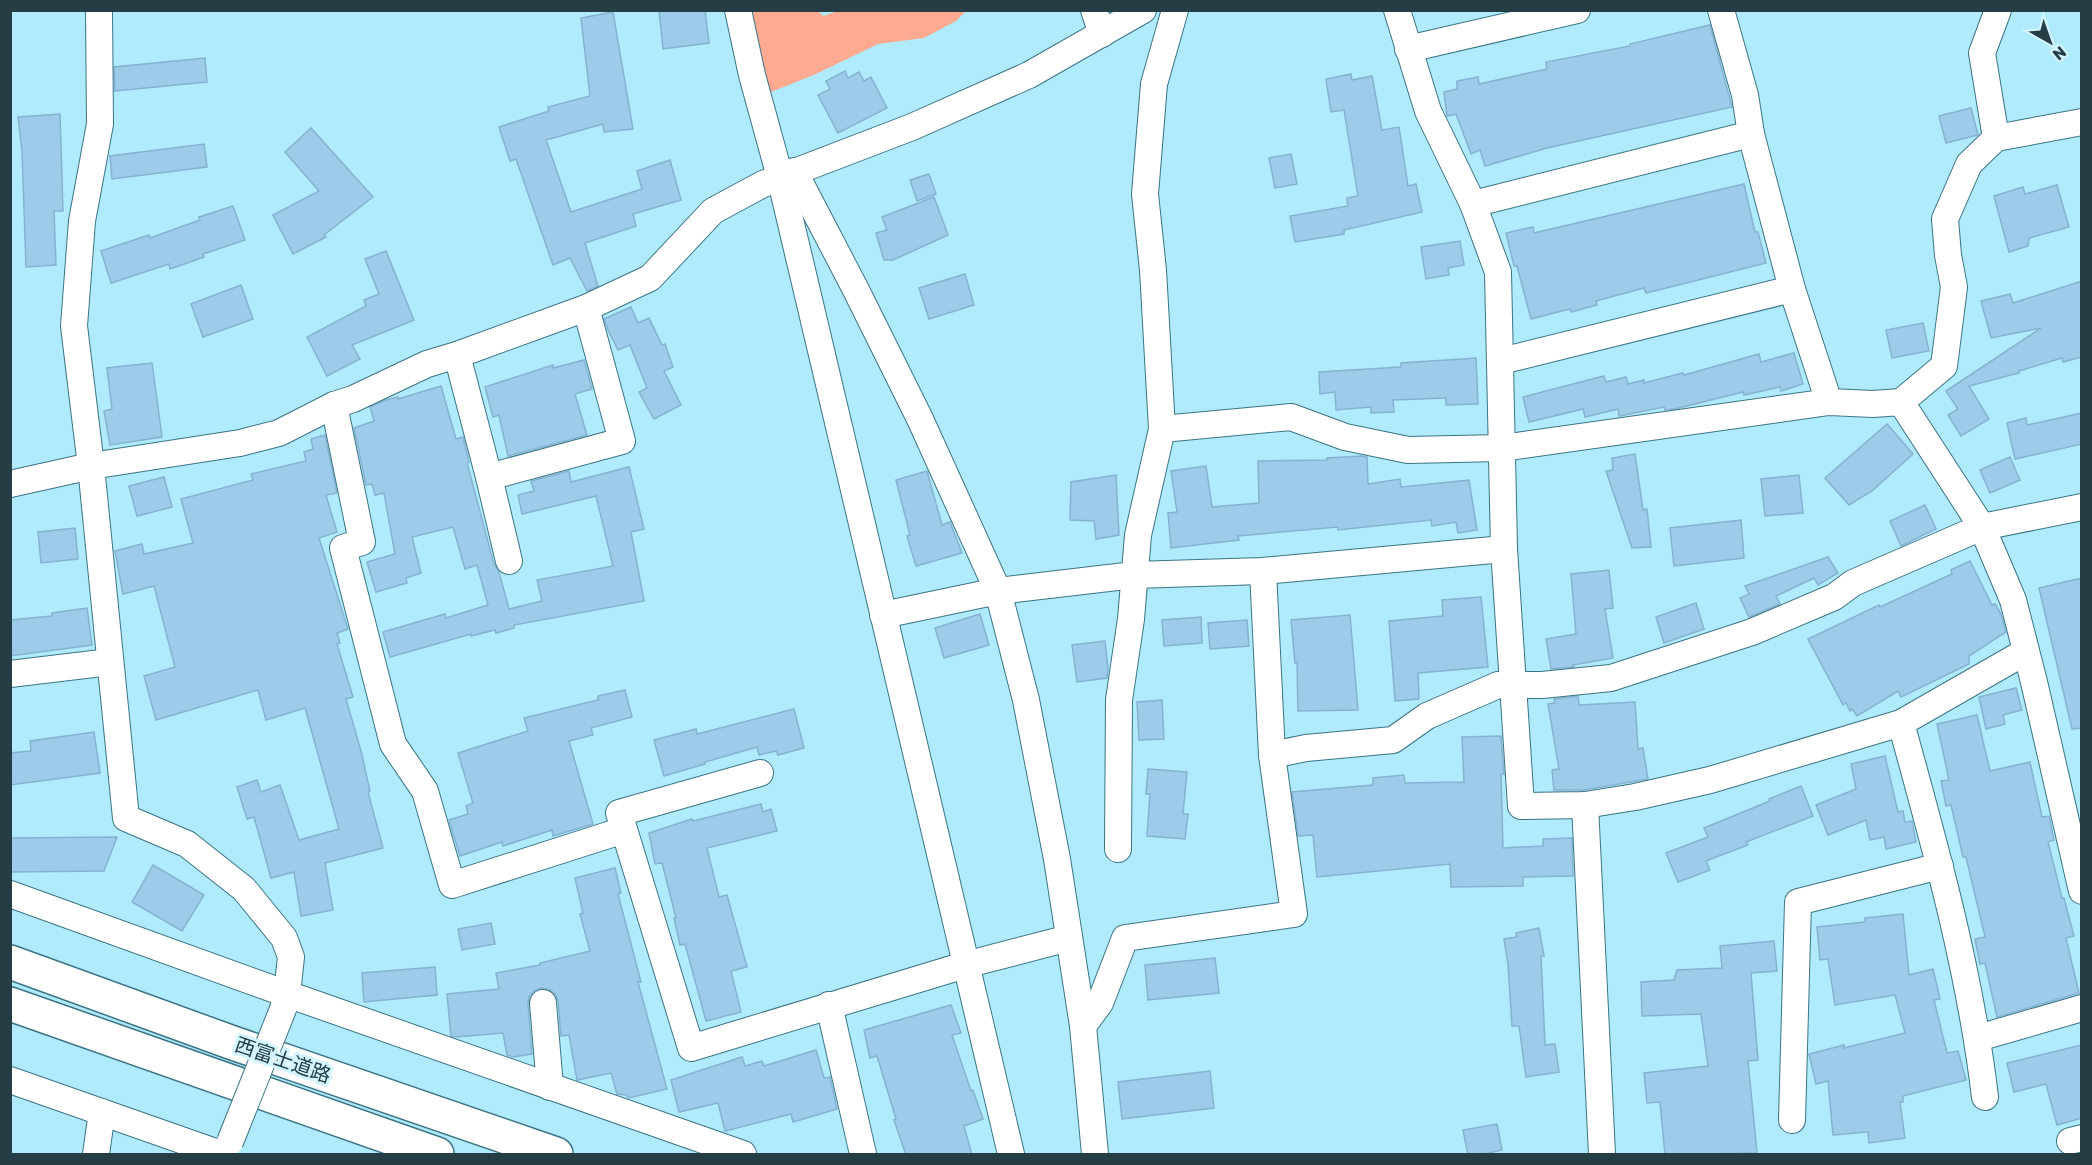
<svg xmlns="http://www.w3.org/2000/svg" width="2092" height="1165" font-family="Rubik,'Noto Sans JP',sans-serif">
<rect width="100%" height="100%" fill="#afebfd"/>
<polygon fill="#fdaa90" points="841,10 966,11 956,21 924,38 878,44 816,74 771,92 752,75 741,11 818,11 823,16"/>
<g fill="#9dcbea" stroke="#85b2d0" stroke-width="1.5">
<polygon points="659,10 705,10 709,43 663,49"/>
<polygon points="613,12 633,129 604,132 603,124 546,140 571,212 642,189 637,171 670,160 681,200 633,214 636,226 585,243 598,286 587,291 570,258 553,265 516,159 510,161 499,127 549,111 548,107 590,96 581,18"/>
<polygon points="1710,25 1732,107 1547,148 1485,166 1480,150 1471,154 1456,114 1447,116 1444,92 1457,89 1457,81 1478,77 1479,84 1547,69 1546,62 1630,46 1630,44"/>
<polygon points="205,58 207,82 115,91 114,67"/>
<polygon points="845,71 848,78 859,72 864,81 871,77 887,108 838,133 818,95 830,89 826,81"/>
<polygon points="1351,74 1352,80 1372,76 1382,130 1399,127 1408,186 1416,184 1422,212 1344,230 1344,234 1295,242 1290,216 1348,206 1347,198 1358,196 1344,110 1331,112 1326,79"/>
<polygon points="1971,108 1978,135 1946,143 1939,116"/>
<polygon points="60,114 63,211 54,211 56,265 26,267 22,151 18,117"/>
<polygon points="311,128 373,197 324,235 326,237 293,254 273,215 319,191 285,152"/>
<polygon points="204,144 207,167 112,179 110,156"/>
<polygon points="1291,154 1297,184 1275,188 1269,158"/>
<polygon points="929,174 936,194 917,201 910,180"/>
<polygon points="1744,184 1755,232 1758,232 1766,263 1646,293 1644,288 1596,301 1597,305 1571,312 1570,309 1531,319 1517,266 1514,266 1506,233 1533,227 1534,233"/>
<polygon points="2057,185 2069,227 2029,238 2028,246 2009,252 1994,196 2023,187 2025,194"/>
<polygon points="934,197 948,235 893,260 884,260 876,233 887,230 882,217"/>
<polygon points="233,206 245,240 203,254 204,257 170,269 169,264 111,283 101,251 149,235 150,238 200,220 199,217"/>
<polygon points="1460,241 1464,265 1448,268 1449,275 1426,279 1421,247"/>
<polygon points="386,251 414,320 352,345 360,359 327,376 307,337 366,306 364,300 379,294 365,259"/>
<polygon points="965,274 974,305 929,319 919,288"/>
<polygon points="2082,281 2082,357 2063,362 2062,358 2019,371 2019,373 1969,386 1989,419 1961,436 1948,415 1958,409 1946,391 2041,328 1991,338 1981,301 2010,294 2013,303"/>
<polygon points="241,285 253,319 203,337 191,304"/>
<polygon points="631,307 638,323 649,318 662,345 665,344 673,367 664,371 681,405 654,419 639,392 647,388 630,345 618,350 608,330 604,319"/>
<polygon points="1923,323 1929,351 1892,358 1886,330"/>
<polygon points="1794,353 1803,384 1781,391 1780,387 1744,395 1743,392 1675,409 1665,410 1664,407 1619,416 1618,409 1585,417 1583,409 1529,422 1523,397 1604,376 1606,382 1626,377 1628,384 1644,380 1644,383 1683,373 1684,375 1759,354 1761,362"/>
<polygon points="1476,358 1478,404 1446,405 1446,398 1393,400 1394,412 1371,413 1371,407 1336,410 1335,392 1320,394 1319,372 1401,367 1401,363"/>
<polygon points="584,360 592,389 575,394 587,435 508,456 499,415 493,417 485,387 553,365 553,368"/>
<polygon points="152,363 162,437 110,445 104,411 112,409 107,368"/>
<polygon points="441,386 456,439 463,437 469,462 467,463 494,564 499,572 509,609 542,601 537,580 613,566 596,496 522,514 518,495 534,491 531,481 569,471 571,482 629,467 644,529 631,532 644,601 514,625 514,628 496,633 495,630 471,636 471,634 390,657 383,632 445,614 446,618 488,605 477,565 465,569 453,527 412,537 421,573 406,578 407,583 376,592 367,562 395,554 384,493 375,495 372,484 366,485 354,428 374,421 370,407 385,400 398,397 398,399"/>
<polygon points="2082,413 2082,444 2015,459 2007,423 2026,418 2027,425"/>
<polygon points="1887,424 1913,454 1872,491 1849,505 1825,478"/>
<polygon points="325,435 337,493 326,495 337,532 319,538 348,629 337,633 340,643 337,644 353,697 346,699 361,751 370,791 368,792 383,848 325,863 333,910 301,916 294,872 271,878 254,817 247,819 237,787 257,780 261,792 280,785 299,840 339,829 305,708 266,720 258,690 156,720 144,676 175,667 154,586 123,594 115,551 142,544 144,554 193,543 181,499 253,480 251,474 306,461 304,452 313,449 311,439"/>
<polygon points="1635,454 1643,510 1647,509 1651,547 1632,548 1606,471 1613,470 1612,458"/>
<polygon points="1362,456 1367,457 1368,484 1400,479 1401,487 1469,480 1477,530 1458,533 1456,522 1432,526 1431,520 1338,530 1338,527 1238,536 1239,540 1171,548 1168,513 1177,512 1171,471 1206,466 1212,507 1259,503 1258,461 1327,460 1327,458"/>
<polygon points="2010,457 2020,480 1990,493 1980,470"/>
<polygon points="927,471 942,525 950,522 962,553 916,566 907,536 910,535 896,480"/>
<polygon points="1116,475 1119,535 1096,539 1094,521 1070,520 1071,482"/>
<polygon points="1799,475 1803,513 1765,516 1761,479"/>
<polygon points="164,477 172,507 137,516 129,486"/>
<polygon points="1925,505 1936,529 1901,546 1890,521"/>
<polygon points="1741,520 1744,558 1674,566 1670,528"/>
<polygon points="75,528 78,559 41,563 38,532"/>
<polygon points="1828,557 1838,573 1818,585 1814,578 1776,596 1780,604 1749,617 1740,598 1749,594 1745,586"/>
<polygon points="1970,561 1992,605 1995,604 2001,614 2006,632 1969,656 1969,664 1901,697 1898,691 1857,716 1852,709 1850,711 1846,703 1843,705 1808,639 1879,605 1880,607 1952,574 1951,570"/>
<polygon points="1609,570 1613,608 1605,609 1613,658 1573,665 1574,667 1551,669 1546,639 1576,634 1571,574"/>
<polygon points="2082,578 2082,728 2072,729 2039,588"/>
<polygon points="1481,597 1488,667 1418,673 1419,699 1395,701 1389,621 1443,616 1442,600"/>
<polygon points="1696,603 1704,629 1664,643 1656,617"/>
<polygon points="87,608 92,645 10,656 10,620 52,616 52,613"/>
<polygon points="980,614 989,645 944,658 935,628"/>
<polygon points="1350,615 1358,710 1298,711 1297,662 1295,663 1291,620"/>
<polygon points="1201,617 1202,643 1164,646 1162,620"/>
<polygon points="1247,620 1249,646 1210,649 1208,623"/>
<polygon points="1105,641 1108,669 1107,678 1077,682 1072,645"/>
<polygon points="2016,688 2022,710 2003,715 2005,724 1986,729 1979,697"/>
<polygon points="625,690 632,717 591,728 593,735 569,741 593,824 553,836 552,830 503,846 502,842 460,856 449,820 468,814 466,806 473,803 458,753 528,731 524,718 598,700 598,696"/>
<polygon points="1578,696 1579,705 1635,702 1638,749 1643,748 1648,779 1584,790 1554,790 1552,770 1559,769 1548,704 1555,703 1554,699"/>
<polygon points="1162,700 1164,739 1139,740 1137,702"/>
<polygon points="794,709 804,748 778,755 776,751 759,755 757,747 705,762 705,764 664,776 654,740 696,729 697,734"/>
<polygon points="1977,715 1990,771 2030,762 2042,817 2049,816 2054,840 2048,842 2062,898 2064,898 2074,936 2066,938 2079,993 1997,1017 1985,963 1980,964 1975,939 1985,937 1966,857 1963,857 1951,805 1946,806 1941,781 1949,780 1937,724"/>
<polygon points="94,732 100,773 10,785 10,753 31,751 30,741"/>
<polygon points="1501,736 1504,774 1501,774 1503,848 1543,846 1543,839 1572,838 1573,876 1523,877 1523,886 1451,887 1450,864 1317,877 1313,835 1298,836 1292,792 1373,785 1373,778 1404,775 1405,783 1464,782 1462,737"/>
<polygon points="1885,756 1898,812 1903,811 1905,822 1912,821 1916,842 1886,849 1884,837 1870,840 1866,820 1828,835 1816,805 1856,789 1851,764"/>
<polygon points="1148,769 1187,772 1183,814 1188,814 1185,839 1147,836 1150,794 1146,794"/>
<polygon points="1801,786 1813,816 1746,842 1748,845 1706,861 1710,870 1678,882 1666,853 1708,837 1704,828 1770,801 1769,799"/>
<polygon points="761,804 763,812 771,809 777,831 707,848 719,897 727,895 747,967 731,971 741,1012 706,1021 685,944 680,945 674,918 676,918 662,863 655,864 649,833 692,819 693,821"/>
<polygon points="117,837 104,871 10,872 10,838"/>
<polygon points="153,865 204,895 182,931 132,902"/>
<polygon points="615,868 621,893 618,894 641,982 638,982 667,1089 629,1098 626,1095 617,1094 611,1073 577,1080 569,1035 561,1036 558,1001 555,994 549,989 541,988 535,990 529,997 528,1004 532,1054 513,1057 507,1055 503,1033 456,1037 451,1036 447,994 499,989 496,973 540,965 540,963 590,951 580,914 583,913 575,878"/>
<polygon points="1903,914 1909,975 1933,969 1940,999 1934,1000 1947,1053 1958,1051 1966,1080 1903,1096 1903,1102 1900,1102 1905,1138 1869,1143 1868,1132 1833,1135 1828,1081 1816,1084 1809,1054 1844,1045 1844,1048 1905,1033 1895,995 1835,1005 1828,959 1820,960 1817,927 1865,922 1865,918"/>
<polygon points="491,923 495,944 462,950 458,929"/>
<polygon points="1539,928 1544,956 1541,956 1545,1045 1555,1044 1559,1072 1526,1077 1519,1026 1512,1026 1508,964 1504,939 1517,937 1516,933"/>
<polygon points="1774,941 1777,971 1751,973 1758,1060 1748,1061 1757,1153 1665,1155 1660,1102 1647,1103 1644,1073 1708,1066 1701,1014 1642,1016 1641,982 1674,980 1677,970 1722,968 1720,946"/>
<polygon points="1215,958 1219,993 1148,1000 1145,965"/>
<polygon points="435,967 437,995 364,1002 362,973"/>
<polygon points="951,1005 961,1033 952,1035 971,1091 973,1090 983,1119 964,1126 972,1155 906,1155 894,1120 896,1119 877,1056 870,1058 864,1030"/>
<polygon points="2082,1045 2082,1118 2057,1125 2046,1084 2014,1092 2007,1063"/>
<polygon points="816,1050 824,1078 830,1077 837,1109 793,1122 791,1114 725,1131 718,1103 679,1112 671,1080 742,1057 745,1066 762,1061 764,1066"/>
<polygon points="1210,1071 1214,1108 1122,1119 1118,1082"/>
<polygon points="1497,1124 1502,1150 1480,1155 1468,1155 1463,1130"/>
</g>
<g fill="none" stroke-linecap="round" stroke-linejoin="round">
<defs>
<g id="minor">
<polyline points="99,10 100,124 82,221 74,326 91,466 126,818 187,844 244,889 284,938 291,957 287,994 283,1009"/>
<polyline points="738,10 752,75 780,177 1011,1154"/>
<polyline points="1094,10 1102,34"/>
<polyline points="1397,10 1428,111 1473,204 1498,272 1504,549 1521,806 1585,805 1635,797 1710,780 1901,723 2025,652"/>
<polyline points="1721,10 1745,95 1751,134 1792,289 1829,402"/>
<polyline points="1408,49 1577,10"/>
<polyline points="1996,138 1982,53 1998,10"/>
<polyline points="794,171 856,290 920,419 998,591 1026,700 1057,859 1083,1026 1095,1154"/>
<polyline points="1473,204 1751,134"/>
<polyline points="457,355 489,477 509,561"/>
<polyline points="1501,361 1792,289"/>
<polyline points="1901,402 1944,366 1954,287 1948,255 1945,219 1969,164 1996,138 2082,122"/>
<polyline points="334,405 362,542 343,548 393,744 425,791 452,885 624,830"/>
<polyline points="1162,429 1291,417 1345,437 1408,450 1502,448 1829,402 1873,404 1901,402 1982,527 2013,600 2034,682 2082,891"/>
<polyline points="489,477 622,441 586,308"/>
<polyline points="10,484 91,466 240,443 279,433 334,405 353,399 427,364 457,355 586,308 650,278 713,211 763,184 912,127 1029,75 1143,10"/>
<polyline points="1263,571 1272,755 1306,748 1393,740 1427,716 1498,685 1542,685 1611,678 1752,632 1834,597 1853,583 1982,527 2082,507"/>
<polyline points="883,615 998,591 1134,575 1263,571 1504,549"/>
<polyline points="10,674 110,662"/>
<path d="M1901 723C1935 846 1970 970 1985 1097"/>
<polyline points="760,773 619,813 691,1048 965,965 1069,938"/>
<polyline points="1585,805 1602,1154"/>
<polyline points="1118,849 1119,700 1131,619 1138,535 1162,429 1153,270 1145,194 1154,84 1175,10"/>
<polyline points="10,894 287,994 743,1154"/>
<polyline points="543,1003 550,1087"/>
<polyline points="829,1005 863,1154"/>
<polyline points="1083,1026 1100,1003 1125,938 1294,914 1272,755"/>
<polyline points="1978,1038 2082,1008"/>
<polyline points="10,1080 221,1154"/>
<polyline points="1792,1120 1798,902 1940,866"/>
<polyline points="2070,1141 2082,1138"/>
<polyline points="96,1154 102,1112"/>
</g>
<g id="highway">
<polyline points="10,962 233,1043 556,1154"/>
<polyline points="10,1004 437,1154"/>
</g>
</defs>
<use href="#minor" stroke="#3b7484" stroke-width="28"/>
<use href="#highway" stroke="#3b7484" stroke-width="36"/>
<use href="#minor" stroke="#fff" stroke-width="26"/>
<use href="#highway" stroke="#fff" stroke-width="33"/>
<defs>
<polyline id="minor-bridge" points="230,1142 283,1009"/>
</defs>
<use href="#minor-bridge" stroke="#3b7484" stroke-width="28" stroke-linecap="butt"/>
<use href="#minor-bridge" stroke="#fff" stroke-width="26"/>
</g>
<g text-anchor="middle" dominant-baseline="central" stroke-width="6" stroke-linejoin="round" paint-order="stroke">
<g font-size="20" fill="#253d44" stroke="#d1f4ff">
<text transform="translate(283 1060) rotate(19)">西富士道路</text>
</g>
</g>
<rect width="2092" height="1165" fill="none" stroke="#253d44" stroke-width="24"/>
<g transform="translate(2050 42) rotate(140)" stroke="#d1f4ff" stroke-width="4.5" paint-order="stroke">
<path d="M0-4.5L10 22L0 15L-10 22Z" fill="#253d44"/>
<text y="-9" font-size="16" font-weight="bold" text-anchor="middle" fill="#253d44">N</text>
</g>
</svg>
